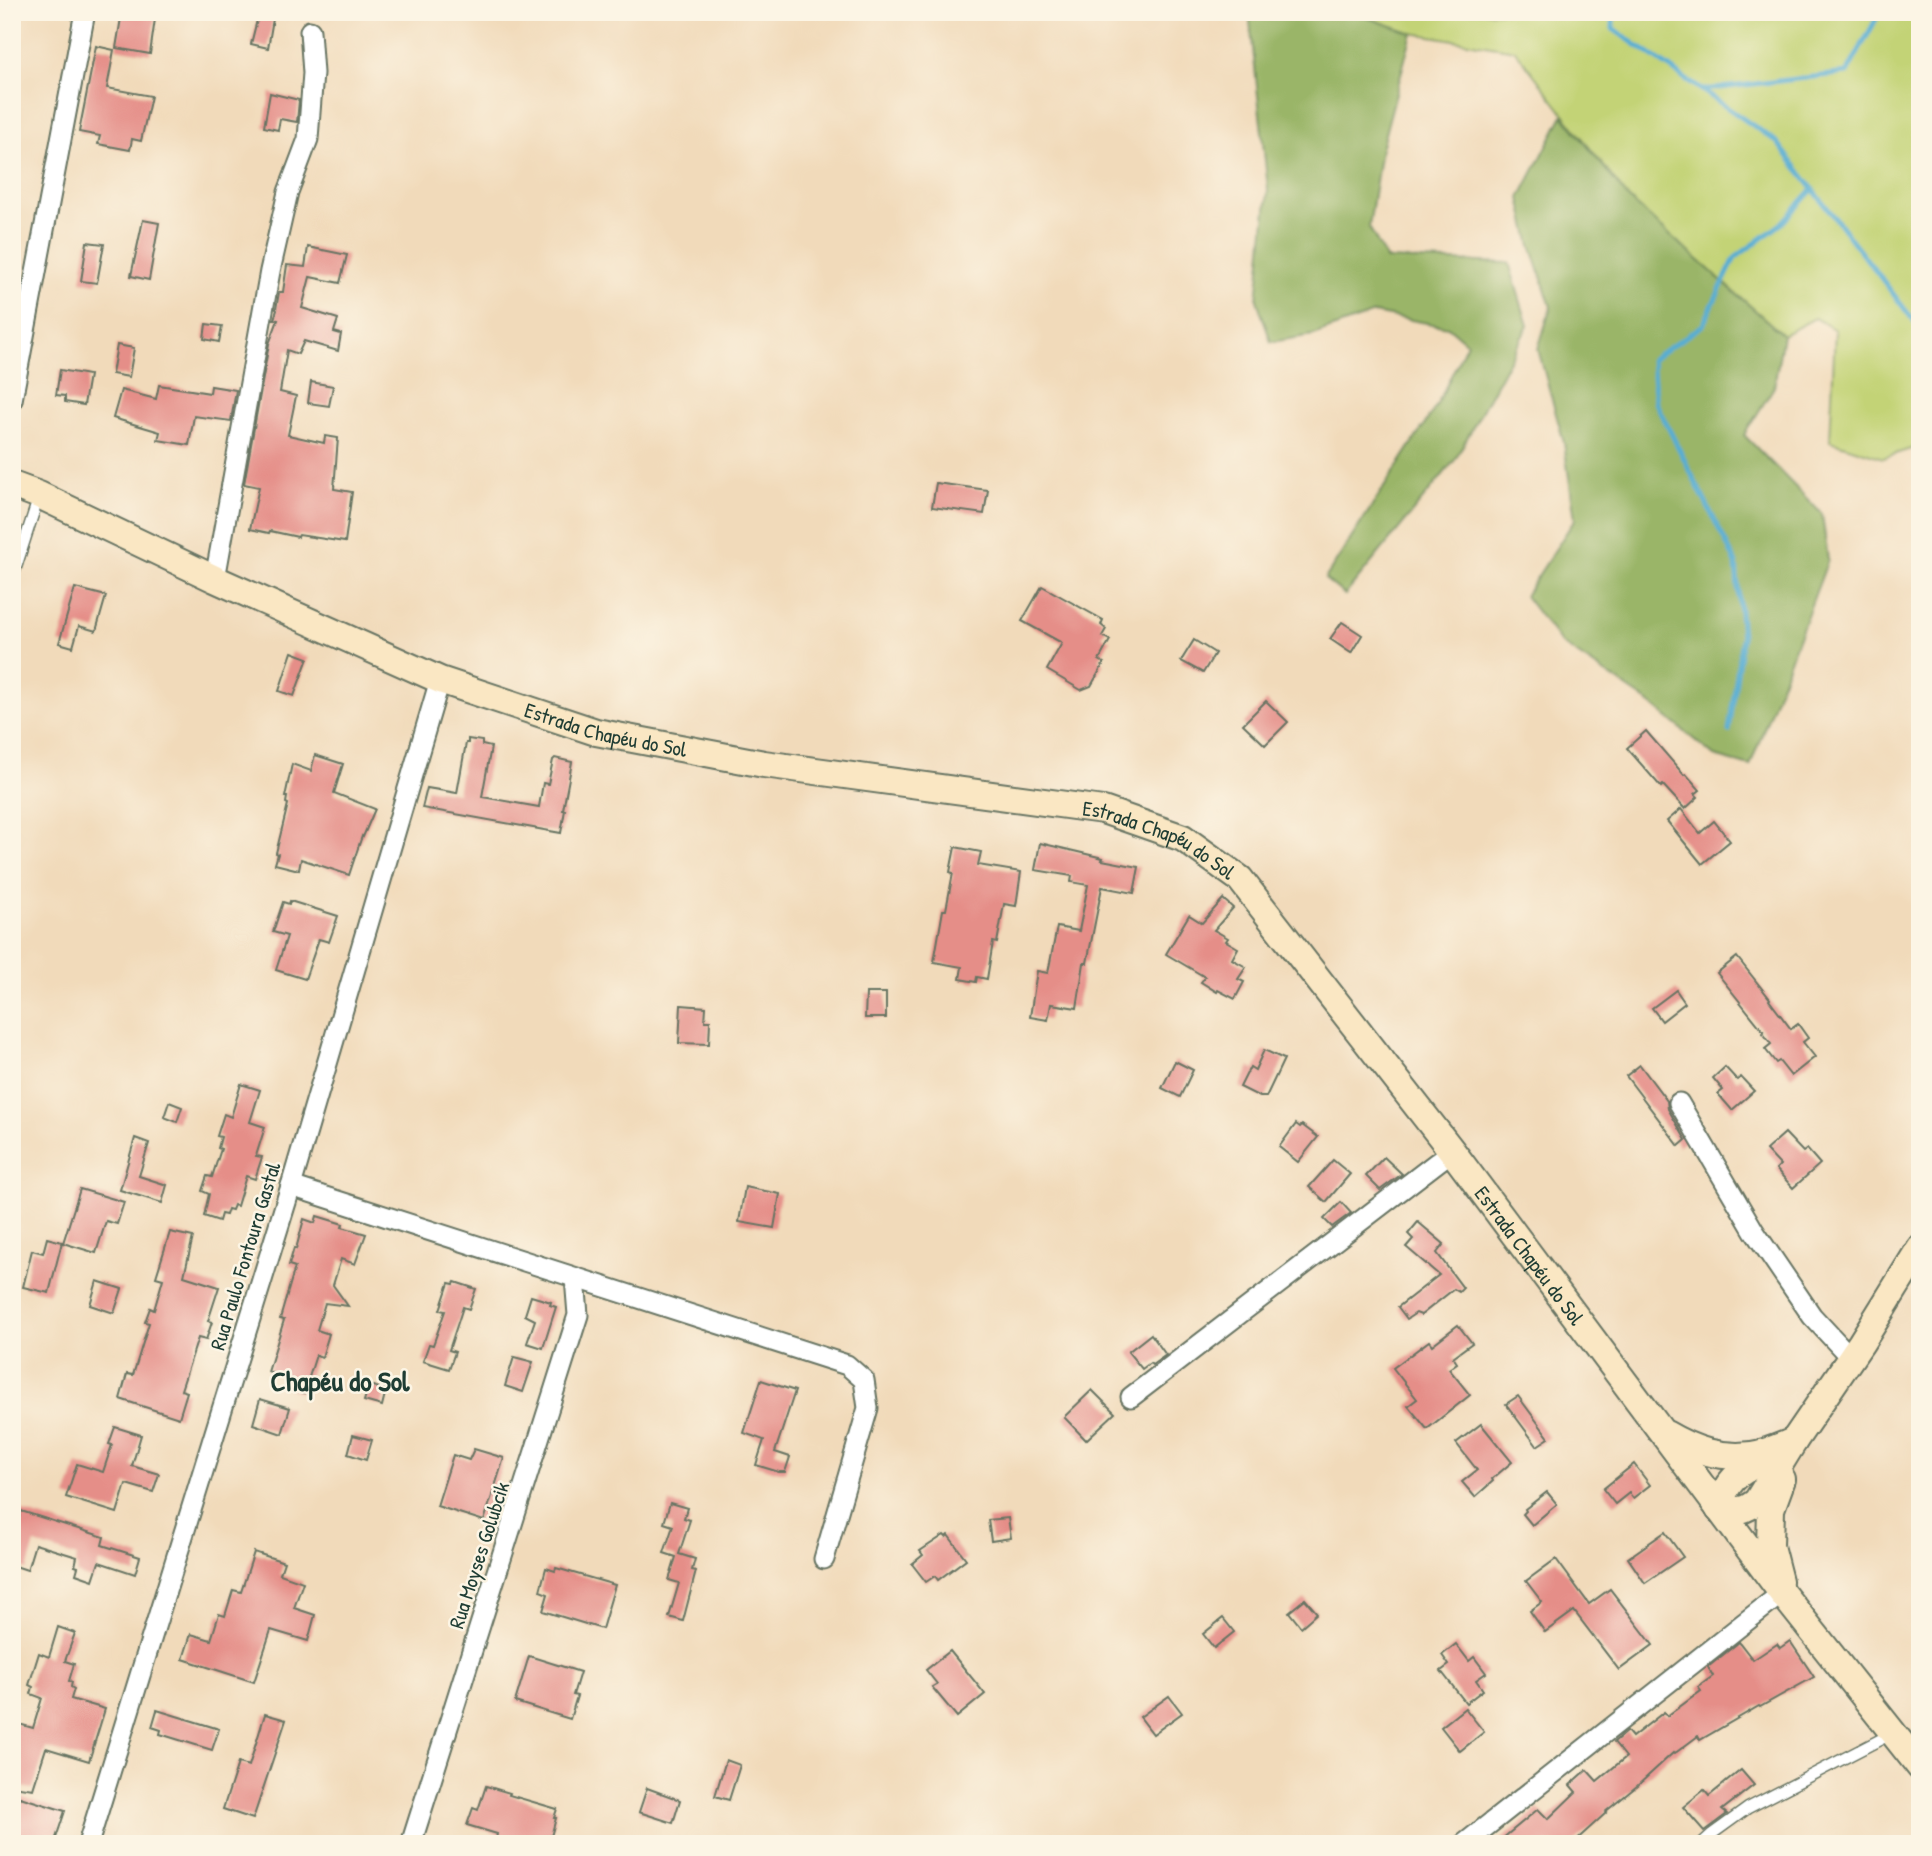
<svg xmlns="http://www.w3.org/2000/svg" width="1932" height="1856" font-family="'Patrick Hand',sans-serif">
<rect width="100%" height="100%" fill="#fcf5e5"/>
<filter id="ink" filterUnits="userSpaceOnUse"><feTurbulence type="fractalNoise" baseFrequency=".0143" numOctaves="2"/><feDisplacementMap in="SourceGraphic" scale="14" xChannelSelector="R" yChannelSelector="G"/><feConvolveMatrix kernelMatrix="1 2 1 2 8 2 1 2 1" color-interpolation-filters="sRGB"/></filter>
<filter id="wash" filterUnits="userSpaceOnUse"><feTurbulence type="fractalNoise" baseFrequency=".00686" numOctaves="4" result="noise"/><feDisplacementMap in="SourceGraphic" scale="28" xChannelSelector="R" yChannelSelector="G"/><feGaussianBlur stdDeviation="1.57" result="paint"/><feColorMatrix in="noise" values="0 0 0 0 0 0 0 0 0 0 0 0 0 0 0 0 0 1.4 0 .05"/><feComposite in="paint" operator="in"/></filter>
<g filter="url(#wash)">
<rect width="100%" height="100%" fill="#f1daba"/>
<polygon fill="#c3d376" stroke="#718855" stroke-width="2" points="1351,12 1920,12 1920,446 1883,458 1830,441 1835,330 1815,318 1783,335 1629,199 1515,50 1412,33"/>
<g fill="#9ab567" stroke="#5c794e" stroke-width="2">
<polygon points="1249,12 1351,12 1412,33 1381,149 1369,227 1386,259 1509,263 1528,326 1455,460 1345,595 1325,579 1437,405 1467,343 1448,327 1374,313 1313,335 1271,342 1257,300 1268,189"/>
<polygon points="1563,115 1629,199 1783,335 1774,387 1744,435 1822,514 1828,560 1750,766 1714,756 1650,703 1562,644 1525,596 1575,519 1564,443 1538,349 1551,307 1530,242 1520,198"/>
</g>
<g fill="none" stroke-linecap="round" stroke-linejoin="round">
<g stroke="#56add3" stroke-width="5">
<polyline points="1613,12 1613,29 1777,142 1920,329"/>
<polyline points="1703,90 1847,73 1880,12"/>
<polyline points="1729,731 1742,637 1736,563 1656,403 1652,359 1703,325 1735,258 1781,224 1813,189"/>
</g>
</g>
<g id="blocks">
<g fill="#e58e88">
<polygon points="122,12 156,12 150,54 116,48"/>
<polygon points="258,16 273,19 268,48 251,44"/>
<polygon points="96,46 114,50 107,88 151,96 141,141 132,139 130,150 98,144 100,136 79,132"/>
<polygon points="270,93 299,100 297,122 280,119 278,130 264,127"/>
<polygon points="143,220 159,223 149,280 131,276"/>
<polygon points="87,242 104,244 97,283 81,281"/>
<polygon points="308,247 347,255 340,283 310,277 302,308 338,319 334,332 341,334 338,351 304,341 298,354 287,350 280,392 296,396 288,435 324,443 325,436 338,438 334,489 352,492 345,542 299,535 298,537 270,531 269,533 250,529 259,487 244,484 269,344 278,320 274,319 277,310 276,309 279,292 283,292 287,265 305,267"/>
<polygon points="206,324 222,326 219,342 204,339"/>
<polygon points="117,345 134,348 129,377 112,374"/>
<polygon points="60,370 89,375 84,405 65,402 65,396 56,395"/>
<polygon points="311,382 333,386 329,406 308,403"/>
<polygon points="159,385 210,393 211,386 236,390 231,421 194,416 189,445 158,440 160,432 113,418 121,390 156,399"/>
<polygon points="936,483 988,490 984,514 932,507"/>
<polygon points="1042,586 1103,620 1101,625 1106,629 1102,636 1110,640 1099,660 1104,663 1091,686 1081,690 1047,670 1062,643 1022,621"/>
<polygon points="75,588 106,596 96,631 79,626 73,647 59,643"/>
<polygon points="1342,622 1362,635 1351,653 1330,639"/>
<polygon points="1194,640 1215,653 1203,673 1181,661"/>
<polygon points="292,652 308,658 294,696 279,691"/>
<polygon points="1266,701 1288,722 1265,745 1243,724"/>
<polygon points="1646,731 1684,775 1686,774 1700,790 1695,794 1698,797 1685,809 1663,785 1661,787 1627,748"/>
<polygon points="468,739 482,741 482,745 491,747 482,797 539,807 543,783 548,784 553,760 555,758 572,762 563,810 565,810 561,833 422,808 427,788 457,793 466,743 468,743"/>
<polygon points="315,755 343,764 334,793 375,809 363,837 362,836 349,875 301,859 299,870 275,864 278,854 276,853 288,804 286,803 287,797 285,797 292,764 311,771"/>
<polygon points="1681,809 1700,833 1714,821 1730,841 1702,864 1667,821"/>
<polygon points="1040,843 1103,858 1102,860 1139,867 1134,893 1102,887 1087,963 1084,963 1077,1008 1051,1004 1048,1020 1030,1017 1037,971 1048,973 1057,927 1079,931 1088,885 1071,882 1072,876 1035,870"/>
<polygon points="955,847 981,852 978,865 1021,872 1016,906 1004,904 997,943 993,942 987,979 977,977 976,982 960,979 962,967 934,962 943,910 946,910 953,873 950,872"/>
<polygon points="1223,899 1233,908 1214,930 1228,938 1226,941 1238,948 1232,959 1246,967 1238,979 1244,982 1235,999 1218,990 1217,992 1201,982 1205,977 1166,954 1189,915 1202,923"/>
<polygon points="290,901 338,916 329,942 319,939 305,979 276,970 287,936 273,932 283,902 289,904"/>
<polygon points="1737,957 1770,999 1769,1000 1791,1029 1798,1024 1808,1038 1803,1042 1815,1057 1791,1076 1779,1061 1776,1063 1765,1049 1771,1044 1763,1033 1764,1032 1717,973"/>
<polygon points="1676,990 1685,1003 1662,1021 1652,1008"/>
<polygon points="866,993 886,993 886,1018 865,1018"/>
<polygon points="681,1005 706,1007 705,1021 710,1021 709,1044 679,1043"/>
<polygon points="1264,1050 1284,1059 1266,1097 1260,1097 1240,1087 1250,1067 1255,1070"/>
<polygon points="1175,1061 1193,1070 1180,1097 1162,1088"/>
<polygon points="1640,1065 1667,1101 1668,1109 1686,1140 1679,1146 1626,1076"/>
<polygon points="1725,1067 1737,1080 1741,1077 1754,1091 1732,1110 1718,1094 1723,1090 1713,1078"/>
<polygon points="241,1084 260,1090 250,1122 265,1127 256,1156 262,1157 255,1179 246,1176 237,1206 234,1205 232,1210 228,1209 226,1215 221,1214 219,1221 204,1216 209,1194 202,1191 207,1176 212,1177 221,1149 218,1148 221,1137 217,1136 224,1114 231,1117"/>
<polygon points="169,1102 182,1107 177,1122 164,1117"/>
<polygon points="1296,1124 1300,1127 1302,1125 1318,1137 1298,1162 1279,1147"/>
<polygon points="1785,1133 1803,1152 1807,1149 1820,1164 1793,1188 1776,1169 1780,1165 1766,1150"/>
<polygon points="135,1138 149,1143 139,1176 167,1185 162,1203 120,1190"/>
<polygon points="1384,1157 1402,1174 1380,1190 1366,1176"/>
<polygon points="1333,1160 1350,1174 1326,1202 1309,1187"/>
<polygon points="745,1187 780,1194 774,1228 739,1222"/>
<polygon points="80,1189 124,1202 117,1224 106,1221 96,1253 63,1243"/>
<polygon points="1341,1202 1351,1213 1332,1227 1324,1219"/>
<polygon points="317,1216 343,1224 342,1227 366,1234 355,1264 341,1259 333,1285 348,1306 325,1303 317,1330 329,1334 322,1357 316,1355 304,1393 288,1388 291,1379 268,1372 284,1320 280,1319 295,1267 289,1265 294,1248 296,1249 304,1219 315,1223"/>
<polygon points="1418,1222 1444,1244 1437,1253 1463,1288 1459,1292 1454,1289 1421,1315 1416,1313 1407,1319 1398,1307 1439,1275 1406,1247 1413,1239 1408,1234"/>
<polygon points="170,1232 193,1237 184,1276 219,1287 208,1321 212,1322 206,1340 198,1338 181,1390 187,1392 179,1418 120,1399 127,1374 133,1375 149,1323 145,1322 150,1308 154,1310 163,1279 156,1277"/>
<polygon points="47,1238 62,1242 49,1293 23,1287 32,1250 43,1253"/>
<polygon points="97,1281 122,1289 114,1313 90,1305"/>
<polygon points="455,1282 476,1289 469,1309 463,1307 449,1350 455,1352 449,1369 423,1361 429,1344 433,1345 445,1311 440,1310 449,1283 454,1284"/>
<polygon points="531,1296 551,1302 550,1305 556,1307 543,1348 527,1343 535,1320 525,1315"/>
<polygon points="1458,1325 1472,1343 1453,1357 1457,1363 1449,1369 1470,1395 1427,1429 1408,1406 1417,1399 1393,1368 1429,1341 1432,1345"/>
<polygon points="1151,1334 1166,1355 1152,1365 1150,1363 1142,1369 1128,1352"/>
<polygon points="514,1357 533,1362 523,1392 505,1386"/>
<polygon points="761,1380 795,1391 775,1452 790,1457 785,1472 779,1472 756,1465 764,1440 744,1433"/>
<polygon points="369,1385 386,1390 382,1406 364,1401"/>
<polygon points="1092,1390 1115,1413 1086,1440 1064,1417"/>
<polygon points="1518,1396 1549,1438 1537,1446 1506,1404"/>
<polygon points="260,1399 290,1408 282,1434 253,1424"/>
<polygon points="1481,1424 1512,1462 1492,1479 1493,1481 1475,1497 1462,1482 1477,1470 1456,1443"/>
<polygon points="115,1427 141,1435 132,1466 159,1474 153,1492 126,1484 117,1513 66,1497 77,1464 103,1472 112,1445 109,1444"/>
<polygon points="353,1435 372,1440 366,1460 348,1454"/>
<polygon points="474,1449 504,1458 484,1521 437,1506 453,1455 469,1460"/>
<polygon points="1634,1464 1650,1485 1633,1498 1629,1493 1615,1504 1603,1489"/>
<polygon points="1547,1492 1557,1504 1532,1525 1523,1514 1526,1511 1525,1509"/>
<polygon points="670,1503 687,1508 684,1518 690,1520 679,1554 695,1559 692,1570 696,1571 683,1621 669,1617 679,1583 669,1580 676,1557 664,1553 673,1526 664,1523"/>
<polygon points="21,1511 104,1537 102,1545 140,1557 135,1574 99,1562 93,1580 76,1574 78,1567 75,1566 77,1557 35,1544 27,1570 12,1565 12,1539"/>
<polygon points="1008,1518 1011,1538 991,1541 988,1520"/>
<polygon points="1665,1532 1683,1557 1645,1583 1628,1558"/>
<polygon points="944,1535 946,1537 948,1535 966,1559 938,1580 935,1576 926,1582 912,1564 923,1555 920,1551"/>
<polygon points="254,1552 284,1562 280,1574 303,1582 294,1608 315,1615 308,1641 271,1630 254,1682 183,1659 191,1634 211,1640 219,1614 225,1616 233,1590 241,1592"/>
<polygon points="1556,1559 1589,1604 1610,1589 1653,1645 1619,1670 1574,1611 1545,1632 1530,1611 1542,1602 1526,1581"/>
<polygon points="546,1568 555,1571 556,1568 615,1585 602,1629 543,1611 548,1594 540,1591"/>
<polygon points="1305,1599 1317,1613 1301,1627 1289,1612"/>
<polygon points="1223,1618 1234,1632 1214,1648 1203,1634"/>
<polygon points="58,1627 75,1633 65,1661 74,1664 69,1681 72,1682 71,1687 74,1689 71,1699 105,1709 89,1761 46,1748 33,1789 12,1786 12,1722 33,1728 42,1698 31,1694 33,1687 29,1685 39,1653 49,1657"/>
<polygon points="1790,1641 1814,1677 1760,1707 1759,1706 1700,1740 1698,1736 1674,1754 1673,1753 1637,1786 1605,1812 1606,1813 1572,1844 1496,1844 1538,1809 1548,1819 1576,1792 1570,1785 1587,1770 1597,1781 1626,1757 1614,1742 1627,1731 1632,1737 1664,1712 1667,1716 1701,1691 1698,1687 1713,1676 1708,1667 1739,1642 1753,1660 1777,1644 1780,1648"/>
<polygon points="1456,1644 1469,1661 1474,1657 1486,1673 1476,1680 1483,1690 1466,1703 1441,1671 1449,1665 1442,1655"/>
<polygon points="950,1651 985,1694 957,1717 932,1687 937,1684 926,1670"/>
<polygon points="529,1656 580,1672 573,1695 577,1696 570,1719 515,1702"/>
<polygon points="1169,1696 1182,1713 1153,1734 1140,1717"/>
<polygon points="1465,1708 1484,1732 1460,1751 1441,1727"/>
<polygon points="157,1710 219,1729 212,1750 160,1734 161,1730 152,1727"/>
<polygon points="265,1714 286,1720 253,1819 223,1809 238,1763 249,1766"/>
<polygon points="726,1760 740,1765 729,1800 715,1796"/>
<polygon points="1741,1770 1754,1785 1722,1810 1727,1814 1704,1831 1683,1807 1704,1790 1709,1796"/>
<polygon points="486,1786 510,1793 509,1795 557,1809 554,1818 556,1818 549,1844 495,1844 497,1834 467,1825 473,1808 478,1810"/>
<polygon points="647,1788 680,1800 673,1823 639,1812"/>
<polygon points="20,1797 65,1811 54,1844 12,1844 12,1821"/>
</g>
</g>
</g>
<g filter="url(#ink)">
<use href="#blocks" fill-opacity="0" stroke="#687463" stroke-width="2"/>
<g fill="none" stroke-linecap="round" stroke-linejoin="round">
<defs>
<g id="lane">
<polyline points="12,580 39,496"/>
<polyline points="1701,1844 1712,1834 1748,1808 1893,1733"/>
</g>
<g id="street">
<polyline points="12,400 85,12"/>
<polyline points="215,579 270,271 288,192 308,139 313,73 310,31"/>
<polyline points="1679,1103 1754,1231 1812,1316 1851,1358"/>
<polyline points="291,1186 847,1365 864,1380 868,1408 824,1559"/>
<polyline points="1131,1397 1452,1151"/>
<polyline points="88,1844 291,1186 440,680"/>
<polyline points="411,1844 578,1315 575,1278"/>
<polyline points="1464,1844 1782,1593"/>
</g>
<g id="secondary">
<path id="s1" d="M12 485 39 495 215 579 440 680 596 732 764 764 1103 810 1183 838 1240 879 1452 1151 1782 1593 1920 1767"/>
<path d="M1666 1434C1693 1450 1720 1459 1752 1455 1766 1453 1781 1446 1794 1441"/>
<path d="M1719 1509C1736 1510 1743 1513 1757 1501L1794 1441 1861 1343 1920 1248"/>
<path d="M1719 1509C1726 1475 1744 1471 1772 1455"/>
<polyline points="1779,1581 1770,1546 1771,1509 1782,1479"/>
</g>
</defs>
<use href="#lane" stroke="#687463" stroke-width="13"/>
<use href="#street" stroke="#687463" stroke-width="23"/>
<use href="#secondary" stroke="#687463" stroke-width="30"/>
<use href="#lane" stroke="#fff" stroke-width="10"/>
<use href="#street" stroke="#fff" stroke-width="19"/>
<use href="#secondary" stroke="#fae7c3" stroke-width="26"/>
</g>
</g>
<g text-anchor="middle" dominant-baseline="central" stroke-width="5" stroke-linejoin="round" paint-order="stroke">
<g font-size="21" fill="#1f3d34" stroke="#fcf5e5">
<text stroke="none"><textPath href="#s1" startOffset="644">Estrada Chapéu do Sol</textPath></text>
<text stroke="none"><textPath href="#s1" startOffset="1211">Estrada Chapéu do Sol</textPath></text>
<text stroke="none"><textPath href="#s1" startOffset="1778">Estrada Chapéu do Sol</textPath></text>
<text transform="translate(245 1256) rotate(-73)">Rua Paulo Fontoura Gastal</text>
<text transform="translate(479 1555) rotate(-72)">Rua Moyses Golubcik</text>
</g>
<g font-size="28" font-weight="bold" fill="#1f3d34" stroke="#fcf5e5">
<text x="340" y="1381">Chapéu do Sol</text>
</g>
</g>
<rect width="1932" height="1856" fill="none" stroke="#fcf5e5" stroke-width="42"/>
</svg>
